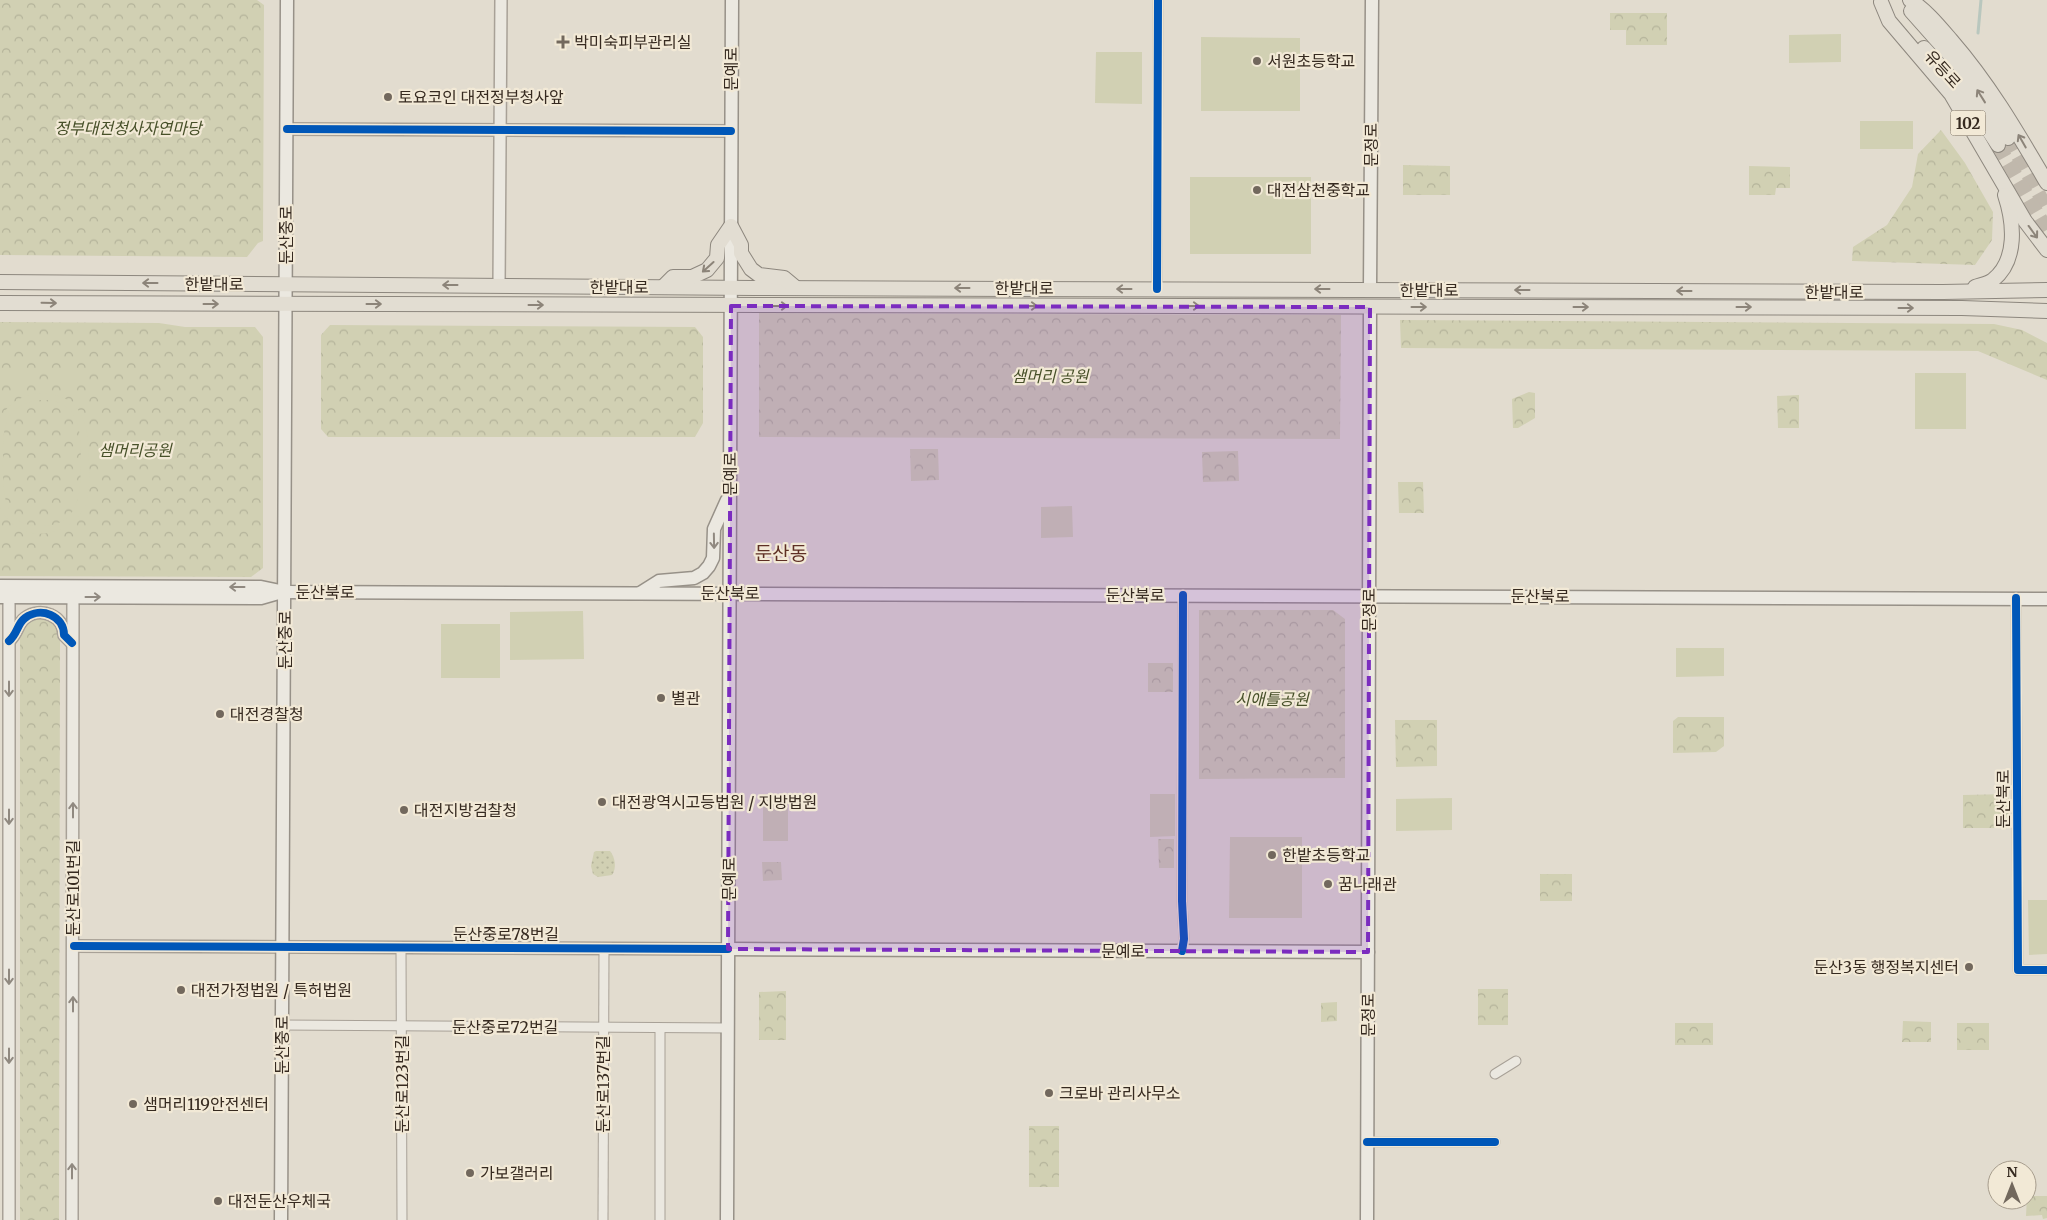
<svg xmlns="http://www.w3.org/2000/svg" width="2047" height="1220" font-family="Merriweather,'Noto Sans KR',serif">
<defs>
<pattern id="grass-dots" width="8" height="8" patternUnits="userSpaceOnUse" patternTransform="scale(1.25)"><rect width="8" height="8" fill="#d1d0b3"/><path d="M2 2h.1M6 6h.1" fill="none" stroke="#b4b39a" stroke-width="1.8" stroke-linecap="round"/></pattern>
<pattern id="forest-crowns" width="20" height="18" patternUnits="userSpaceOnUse" patternTransform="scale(1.25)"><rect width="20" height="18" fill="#d1d0b3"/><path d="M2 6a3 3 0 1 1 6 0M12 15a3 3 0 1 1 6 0" fill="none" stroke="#b4b39a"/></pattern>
</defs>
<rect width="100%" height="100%" fill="#e2dccf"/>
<path fill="url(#grass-dots)" d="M596 851H610C615 857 617 868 612 875L598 877 593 874 591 866 594 852Z"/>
<g fill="url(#forest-crowns)">
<polygon points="0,0 257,0 264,5 263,241 258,243 247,257 0,255"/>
<polygon points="1610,13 1667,13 1667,45 1626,45 1626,30 1610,30"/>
<polygon points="1941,130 1965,163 1993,212 1992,240 1975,265 1852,261 1853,247 1887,225 1912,187 1918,154"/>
<polygon points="1403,165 1450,166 1450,195 1403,195"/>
<polygon points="1749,166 1790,167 1790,188 1776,188 1775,195 1749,195"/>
<polygon points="759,313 1341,315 1340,439 759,437"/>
<polygon points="1400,320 1994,324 2022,330 2047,343 2047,380 1978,351 1401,348"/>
<polygon points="0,322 159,323 185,327 255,327 263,337 263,568 251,577 0,576"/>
<polygon points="330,325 695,327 703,337 703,423 695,437 328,437 321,429 321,335"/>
<polygon points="1529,392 1535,393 1535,418 1518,428 1513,428 1512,399"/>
<polygon points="1799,395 1799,428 1778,428 1777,396"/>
<polygon points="910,449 938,449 939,480 911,481"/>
<polygon points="1238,451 1239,481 1203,482 1202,452"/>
<polygon points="1398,482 1423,482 1424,513 1399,513"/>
<polygon points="1199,610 1333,610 1345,619 1345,778 1199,779"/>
<polygon points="42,617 52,620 60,634 59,1220 20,1220 20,636 27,622"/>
<rect x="1148" y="663" width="25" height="29"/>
<polygon points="1678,717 1724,717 1724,746 1716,752 1673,753 1673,721"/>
<polygon points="1395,720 1437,720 1437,766 1396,767"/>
<polygon points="2009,794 2009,828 1963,828 1963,795"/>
<polygon points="1158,839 1174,839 1174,868 1159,868"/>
<polygon points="762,862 781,862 782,880 763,881"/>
<rect x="1540" y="874" width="32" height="27"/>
<rect x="1478" y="989" width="30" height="36"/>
<polygon points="786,991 786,1040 759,1040 759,992"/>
<polygon points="1337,1002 1337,1021 1321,1022 1321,1003"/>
<polygon points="1903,1021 1931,1022 1931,1042 1902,1042"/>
<rect x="1675" y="1023" width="38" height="22"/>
<rect x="1957" y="1023" width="32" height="27"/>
<rect x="1029" y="1126" width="30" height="61"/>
<polygon points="2027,1196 2047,1196 2047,1218 2043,1219 2042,1215 2026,1216"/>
</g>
<g fill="#d1d0b3" fill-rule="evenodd">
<polygon points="1841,34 1841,62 1789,63 1789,35"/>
<polygon points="1201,37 1300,38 1300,111 1201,111"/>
<polygon points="1096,52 1142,52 1142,104 1095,103"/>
<rect x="1860" y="121" width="53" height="28"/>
<rect x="1190" y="177" width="121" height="77"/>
<rect x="4" y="368" width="26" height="12"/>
<rect x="63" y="368" width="25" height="12"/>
<rect x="1915" y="373" width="51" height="56"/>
<path d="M38 393C84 394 89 424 89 462 89 475 90 488 87 501 80 523 55 537 32 533 18 530 6 521 0 508V418C9 403 21 396 38 393ZM40 400C81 398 81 433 81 463 80 491 81 525 43 526 2 528 3 492 3 463 3 432 1 405 40 400Z"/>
<polygon points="1072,506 1073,537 1041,538 1041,507"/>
<polygon points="583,611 584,659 510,660 510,612"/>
<rect x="441" y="624" width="59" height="54"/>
<polygon points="1676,648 1724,648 1724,676 1676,677"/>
<rect x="763" y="794" width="25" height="47"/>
<polygon points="1150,794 1175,794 1175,836 1150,837"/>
<polygon points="1452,798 1452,830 1396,831 1396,799"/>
<polygon points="1230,837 1302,837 1302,918 1229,918"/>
<polygon points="2028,900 2047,900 2047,954 2029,955"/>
</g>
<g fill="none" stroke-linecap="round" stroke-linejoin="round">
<polyline stroke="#b9c7be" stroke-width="3" points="1978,33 1981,0"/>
<g stroke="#c0b8ac" stroke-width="14" stroke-dasharray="14 7" stroke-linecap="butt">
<polyline points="2008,138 2047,209"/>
<polyline points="1998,145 2047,230"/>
</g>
<defs>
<g id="minor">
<polyline points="1157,289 1158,0"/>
<polyline points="2016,598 2018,970 2047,970"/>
<polyline points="401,948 402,1220"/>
<polyline points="1182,951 1184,939 1182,901 1183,595"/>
<polyline points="282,1025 728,1028"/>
<polyline points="1495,1074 1516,1061"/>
<polyline points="1367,1142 1495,1142"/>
<polyline points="603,1220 604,948"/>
<polyline points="660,1220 660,1028"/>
</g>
<g id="tertiary">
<polyline points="287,129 731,131"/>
<polyline points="499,286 501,0"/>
<path d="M9 641C18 633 17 624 25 618 41 606 64 616 64 635L72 643"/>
<polyline points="74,946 728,949"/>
<polyline points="9,1220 9,588"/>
<polyline points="72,1220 73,589"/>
</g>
<g id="secondary">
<polyline points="1370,289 1372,0"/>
<polyline points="0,586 261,587 285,592 2047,599"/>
<polyline points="640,593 659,581 694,578 703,573 709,566 713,558 714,529 727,500"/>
<polyline points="0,597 261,598 282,592"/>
<polyline points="728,949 1368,952"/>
<polyline points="281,1220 287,0"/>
<polyline points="727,1220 732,0"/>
<polyline points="1367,1220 1370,307"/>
</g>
<g id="primary">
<path d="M1910 0C1926 10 1939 26 1951 40 1990 85 2017 132 2047 183"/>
<polyline points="1881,2 1889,21 1951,94 2025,221 2047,250"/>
<polyline points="1911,11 1967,74 2008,138"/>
<polyline points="1924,48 1960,87 1998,145"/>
<polyline points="0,282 753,288 1943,292 2047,290"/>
<polyline points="663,287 673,277 692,277 707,270 717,258 718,245 731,226 741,245 741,253 751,269 759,275 784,278 796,288"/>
<path d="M1975 287C1980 285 1988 284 1993 280 2018 260 2014 222 2005 195"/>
<polyline points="0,303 1962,308 2047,311"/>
</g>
</defs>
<use href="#minor" stroke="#a8a197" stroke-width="11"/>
<use href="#tertiary" stroke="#a8a197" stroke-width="14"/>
<use href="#secondary" stroke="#979188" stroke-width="15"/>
<use href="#primary" stroke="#8d877e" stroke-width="16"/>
<use href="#minor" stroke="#ebe8e0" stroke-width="9"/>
<use href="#tertiary" stroke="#ebe8e0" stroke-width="11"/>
<use href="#secondary" stroke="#ebe8e0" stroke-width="12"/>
<use href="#primary" stroke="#e2ddd2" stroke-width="14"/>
<defs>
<g id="cycleway">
<polyline points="287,129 731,131"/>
<polyline points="1157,289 1158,0"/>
<polyline points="2016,598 2018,970 2047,970"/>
<path d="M9 641C18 633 17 624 25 618 41 606 64 616 64 635L72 643"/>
<polyline points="74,946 728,949"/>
<polyline points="1182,951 1184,939 1182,901 1183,595"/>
<polyline points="1367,1142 1495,1142"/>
</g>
</defs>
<use href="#cycleway" stroke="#f2e9d6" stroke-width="11"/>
<use href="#cycleway" stroke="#0057b8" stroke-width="8"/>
</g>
<defs><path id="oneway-shaft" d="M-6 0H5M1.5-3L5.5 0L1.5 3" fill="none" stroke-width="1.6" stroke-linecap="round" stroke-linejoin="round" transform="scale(1.25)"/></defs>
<g stroke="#8c8479">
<use href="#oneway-shaft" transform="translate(1981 96) rotate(-122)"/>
<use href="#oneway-shaft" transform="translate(2022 141) rotate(-120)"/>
<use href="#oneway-shaft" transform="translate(2033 232) rotate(54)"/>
<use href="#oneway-shaft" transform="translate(708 267) rotate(138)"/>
<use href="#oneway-shaft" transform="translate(150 283) rotate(-180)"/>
<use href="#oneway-shaft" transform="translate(450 285) rotate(-180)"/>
<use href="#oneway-shaft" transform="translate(962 288) rotate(-180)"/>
<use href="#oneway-shaft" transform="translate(1124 289) rotate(-180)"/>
<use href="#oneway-shaft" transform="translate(1322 289) rotate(-180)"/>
<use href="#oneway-shaft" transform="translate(1522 290) rotate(-180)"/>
<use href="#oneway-shaft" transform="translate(1684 291) rotate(-180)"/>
<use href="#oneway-shaft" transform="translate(49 303) rotate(1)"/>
<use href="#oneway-shaft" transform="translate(211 304)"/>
<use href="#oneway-shaft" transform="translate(374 304)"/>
<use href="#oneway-shaft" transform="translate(536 305)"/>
<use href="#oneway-shaft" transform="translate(780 306)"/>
<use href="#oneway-shaft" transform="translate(1030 306)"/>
<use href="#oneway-shaft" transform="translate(1192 306)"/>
<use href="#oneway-shaft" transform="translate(1419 307)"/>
<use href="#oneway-shaft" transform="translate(1581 307)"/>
<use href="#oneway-shaft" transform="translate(1744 307)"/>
<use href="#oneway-shaft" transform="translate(1906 308)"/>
</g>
<g stroke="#908980">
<use href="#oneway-shaft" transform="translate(714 541) rotate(89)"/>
<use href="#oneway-shaft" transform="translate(237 587) rotate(-180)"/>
<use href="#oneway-shaft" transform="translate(93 597)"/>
<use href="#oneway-shaft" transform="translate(9 689) rotate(90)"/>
<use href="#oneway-shaft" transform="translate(73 810) rotate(-90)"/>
<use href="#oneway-shaft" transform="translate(9 817) rotate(90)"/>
<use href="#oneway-shaft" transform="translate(9 977) rotate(90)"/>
<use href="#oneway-shaft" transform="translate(73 1004) rotate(-90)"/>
<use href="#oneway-shaft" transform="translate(9 1056) rotate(90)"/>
<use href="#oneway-shaft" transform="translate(72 1171) rotate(-90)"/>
</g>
<path fill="#7b2cbf" fill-opacity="0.2" stroke="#7b2cbf" stroke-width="4" stroke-dasharray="10 6" stroke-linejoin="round" d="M731 306 1370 307 1368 952 728 949Z"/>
<g fill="#72685d" stroke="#f2e9d6" stroke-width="2">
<path d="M560.5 34.5h5v5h5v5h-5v5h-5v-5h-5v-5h5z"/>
<circle cx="1257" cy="61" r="5"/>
<circle cx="388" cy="97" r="5"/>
<circle cx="1257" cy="190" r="5"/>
<circle cx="661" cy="698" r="5"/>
<circle cx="220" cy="714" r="5"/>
<circle cx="602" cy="802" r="5"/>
<circle cx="404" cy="810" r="5"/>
<circle cx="1272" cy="855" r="5"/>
<circle cx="1328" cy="884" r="5"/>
<circle cx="1969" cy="967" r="5"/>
<circle cx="181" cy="990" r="5"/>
<circle cx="1049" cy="1093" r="5"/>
<circle cx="133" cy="1104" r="5"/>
<circle cx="470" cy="1173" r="5"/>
<circle cx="218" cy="1201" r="5"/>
</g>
<g text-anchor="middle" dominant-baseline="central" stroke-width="4.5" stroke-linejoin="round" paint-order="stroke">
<rect fill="#f2e9d6" stroke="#6e6357" stroke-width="1" x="1950.5" y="110.5" width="35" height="25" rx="4"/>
<g font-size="15" font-weight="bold" fill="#362a20">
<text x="1968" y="123">102</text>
</g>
<g font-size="16" fill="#362a20" stroke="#f2e9d6" text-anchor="start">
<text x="574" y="42">박미숙피부관리실</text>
<text x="1267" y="61">서원초등학교</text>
<text x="398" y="97">토요코인 대전정부청사앞</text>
<text x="1267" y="190">대전삼천중학교</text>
<text x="671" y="698">별관</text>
<text x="230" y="714">대전경찰청</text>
<text x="612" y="802">대전광역시고등법원 / 지방법원</text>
<text x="414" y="810">대전지방검찰청</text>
<text x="1282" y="855">한밭초등학교</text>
<text x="1338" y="884">꿈나래관</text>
<text x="1959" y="967" text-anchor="end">둔산3동 행정복지센터</text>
<text x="191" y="990">대전가정법원 / 특허법원</text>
<text x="1059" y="1093">크로바 관리사무소</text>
<text x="143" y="1104">샘머리119안전센터</text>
<text x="480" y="1173">가보갤러리</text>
<text x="228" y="1201">대전둔산우체국</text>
</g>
<g font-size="16" fill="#362a20" stroke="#f2e9d6">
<text transform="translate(731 69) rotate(-90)">문예로</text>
<text transform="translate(1943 69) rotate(48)">유등로</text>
<text transform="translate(1371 145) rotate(-90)">문정로</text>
<text transform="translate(286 235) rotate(-90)">둔산중로</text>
<text x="214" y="284">한밭대로</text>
<text x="619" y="287">한밭대로</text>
<text x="1024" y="288">한밭대로</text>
<text x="1429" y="290">한밭대로</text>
<text x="1834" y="292">한밭대로</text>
<text transform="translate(730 474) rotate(-90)">문예로</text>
<text x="325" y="592">둔산북로</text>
<text x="730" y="593">둔산북로</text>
<text x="1135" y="595">둔산북로</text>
<text x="1540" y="596">둔산북로</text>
<text transform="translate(1369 610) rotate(-90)">문정로</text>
<text transform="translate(285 640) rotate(-90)">둔산중로</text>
<text transform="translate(2003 799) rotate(-90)">둔산북로</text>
<text transform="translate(729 879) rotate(-90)">문예로</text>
<text transform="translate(73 888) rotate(-90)">둔산로101번길</text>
<text x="506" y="934">둔산중로78번길</text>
<text x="1123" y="951">문예로</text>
<text transform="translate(1368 1015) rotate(-90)">문정로</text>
<text x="505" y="1027">둔산중로72번길</text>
<text transform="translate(282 1045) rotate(-90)">둔산중로</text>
<text transform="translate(402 1084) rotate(-90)">둔산로123번길</text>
<text transform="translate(603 1084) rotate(-90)">둔산로137번길</text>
</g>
<g font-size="16" font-style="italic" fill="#475029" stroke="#f2e9d6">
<text x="128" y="128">정부대전청사자연마당</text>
<text x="1050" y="376">샘머리 공원</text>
<text x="135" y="450">샘머리공원</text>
<text x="1272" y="699">시애틀공원</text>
</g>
<g font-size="19" fill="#5e2f24" stroke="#f2e9d6">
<text x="781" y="553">둔산동</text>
</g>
</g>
<g transform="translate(2012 1185)"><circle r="24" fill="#f2e9d6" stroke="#a79d8d"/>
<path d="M0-4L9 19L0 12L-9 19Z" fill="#72685d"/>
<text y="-8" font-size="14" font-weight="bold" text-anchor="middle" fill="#362a20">N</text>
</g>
</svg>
